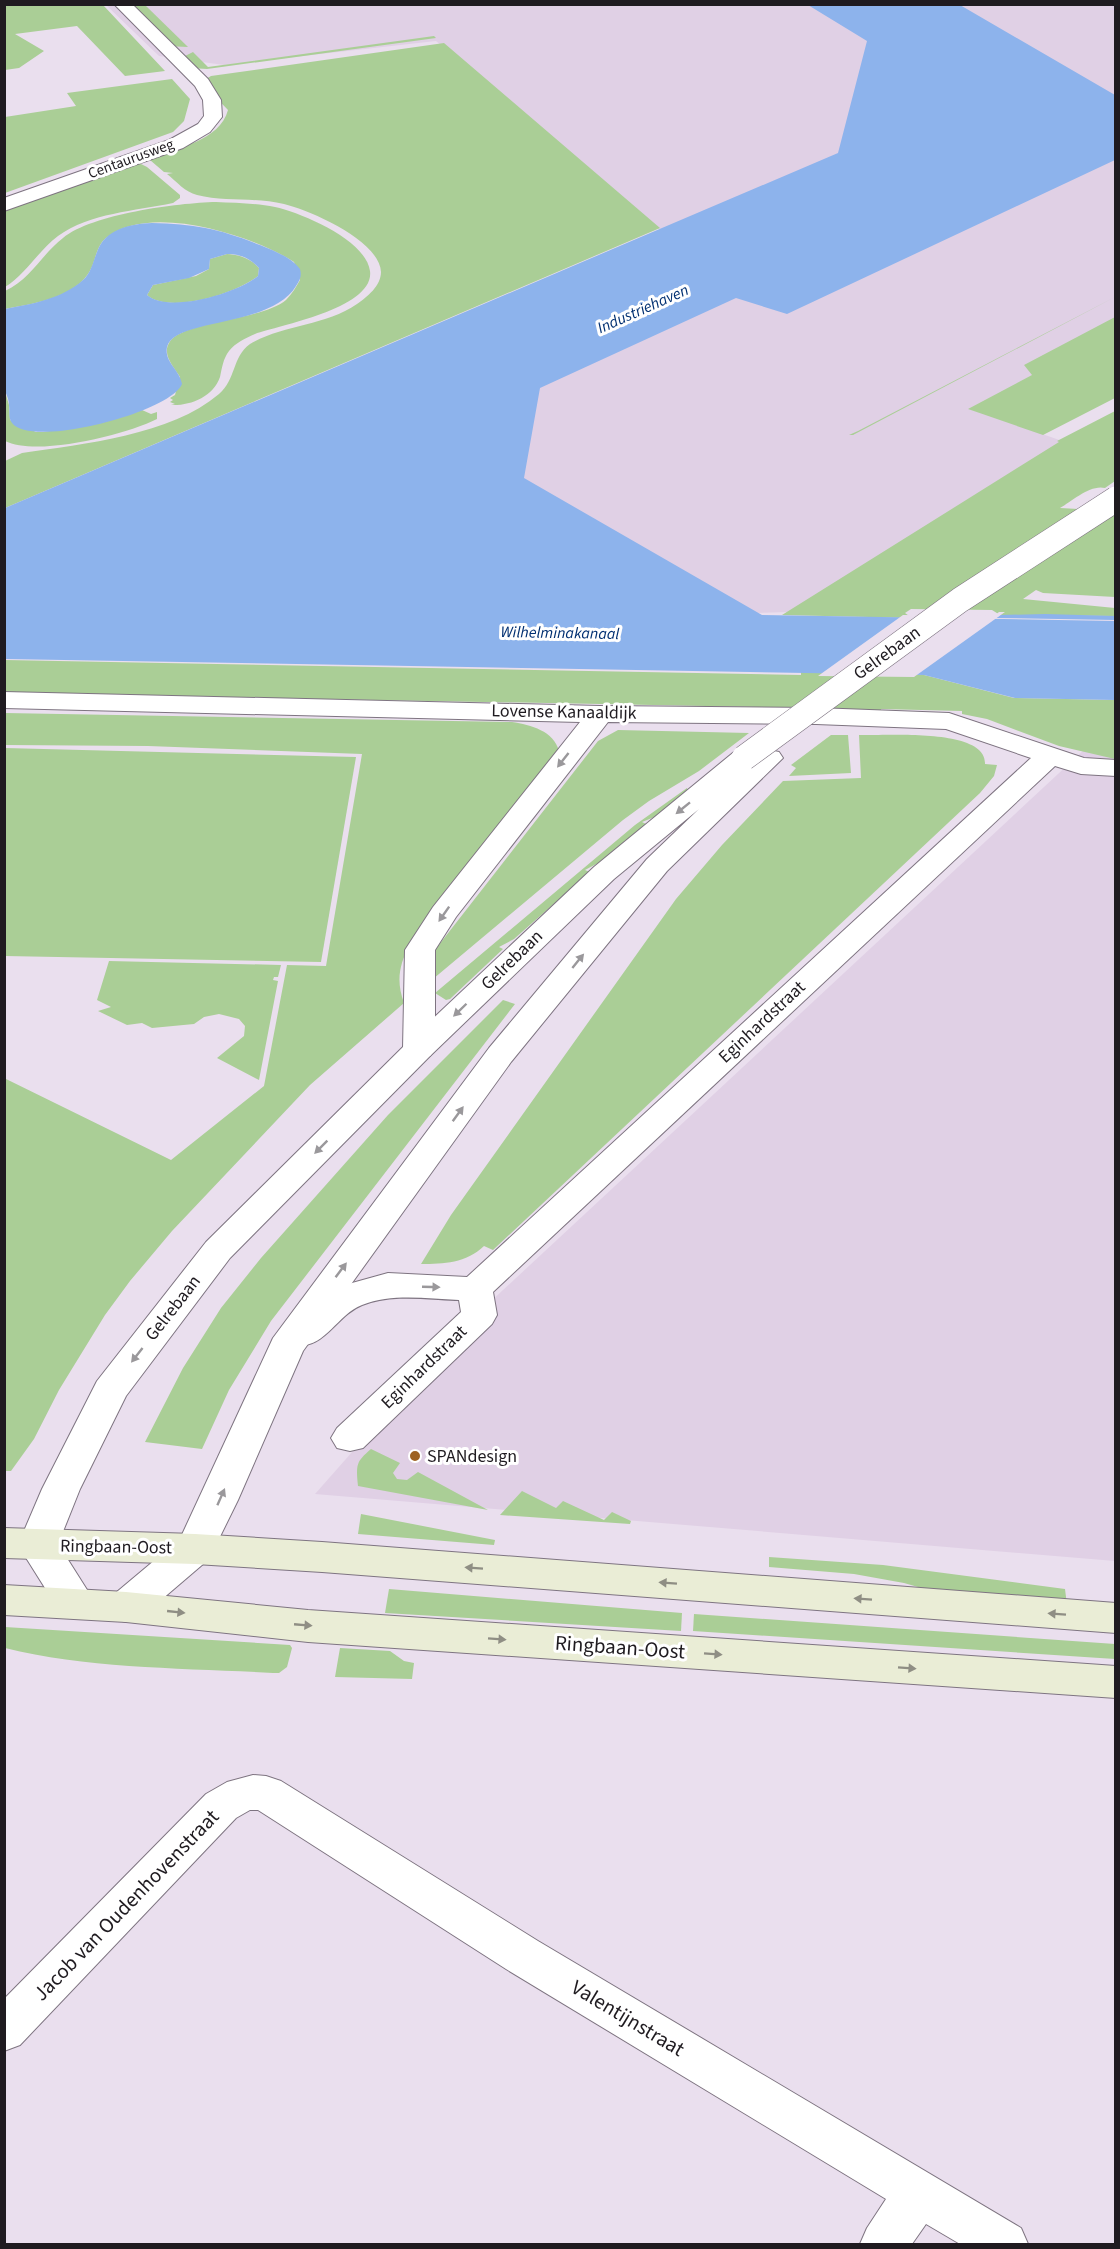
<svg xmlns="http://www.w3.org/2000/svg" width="1120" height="2249" font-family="'Source Sans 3',sans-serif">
<rect width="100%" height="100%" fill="#eadfee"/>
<g fill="#e0d0e5">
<polygon points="106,5 823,5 884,43 849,158 666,235 436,41 224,65 159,56"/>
<polygon points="950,5 1115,5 1115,104"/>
<polygon points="1115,148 1115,319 1038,375 974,410 1065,442 790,612 755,613 479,473 517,381"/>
<polygon points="1115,721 1115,1561 315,1494 459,1331"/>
</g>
<g fill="#aace96">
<polygon points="4,5 103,5 165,71 125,76 77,26 15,34 44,51 19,68 5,70"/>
<polygon points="125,5 145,5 188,47 166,46"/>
<polygon points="434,36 436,38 207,69 190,68 181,58 193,52 208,67"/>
<path d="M444 43 660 228 5 508V461L22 453C84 444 171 435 219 394 236 380 232 357 250 344 282 325 325 326 357 304 367 297 381 286 381 272 380 241 310 210 284 204 255 197 225 202 197 195 185 192 177 182 167 174L173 173 164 172 150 160 149 158C176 148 220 141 228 110L201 82 211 76Z"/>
<polygon points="172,79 190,99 184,121 173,132 5,193 5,117 76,106 67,93"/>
<path d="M139 163 147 167 180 195V198L173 203C135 211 90 213 58 236 38 251 26 274 5 287L4 208Z"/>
<path d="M216 202C235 203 256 203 275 207 302 213 366 240 370 271 375 308 280 325 255 334 246 338 235 343 229 351 223 359 222 368 220 377 213 397 190 406 171 405L175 404 170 402 173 400 170 398 175 395 180 377C174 367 162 355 169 343 180 321 261 321 286 300 292 294 296 287 300 280L294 262C252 235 149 202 106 238 95 247 96 263 88 274 71 299 31 304 5 309V291C31 279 41 255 63 238 92 214 177 203 216 202Z"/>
<path d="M227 254C240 255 250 258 259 268L258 276C237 293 170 315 147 295L153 285 196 276 209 269 210 259Z"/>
<polygon points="1115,297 853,435 849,435 858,431"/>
<polygon points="1115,317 1115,398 1043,435 968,409 1032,375 1024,365"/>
<path d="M4 388 9 405 10 420 36 432H43L101 423 142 410 151 414 157 412V419C125 435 37 457 5 441Z"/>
<path d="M1115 411V481L1105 488C1091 484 1072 501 1060 508L1115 511V597L1043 593 1036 590 1023 599 1115 608V616L1000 615 992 610 911 609 905 613 912 618 782 615 1059 442 1057 441Z"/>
<polygon points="5,660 801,675 801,672 924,675 1014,698 1115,700 1115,759 1059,746 987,719 962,714 962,711 881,709 881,712 758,710 758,707 5,693"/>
<path d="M5 713 512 722C531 725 554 731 559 751L410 944C399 965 396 981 404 1003L310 1085 172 1231 130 1281 105 1315 59 1390 34 1439 11 1471H5L4 1078 171 1160 264 1086 287 965 326 966 362 754 148 746 5 745Z"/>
<polygon points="618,730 749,733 699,771 649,801 623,820 433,979 433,954 438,946 598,741"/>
<polygon points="831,735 848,735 851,773 789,776 796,768 791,765"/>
<path d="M859 735C883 736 987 727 985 764L997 765 994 776 980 793 493 1250 484 1246C466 1263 444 1264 421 1264L451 1215 676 899 722 845 783 781 861 778Z"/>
<polygon points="5,748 356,757 321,962 5,956"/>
<polygon points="687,788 688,791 657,816 642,822 646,824 600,862 585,870 590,872 514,939 499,947 503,949 450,999 446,1000 435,993 635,825"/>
<polygon points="109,961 281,965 278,977 274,977 273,980 278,981 259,1080 217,1058 244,1036 245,1026 239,1019 219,1014 204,1017 194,1024 152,1028 142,1023 127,1025 98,1011 111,1007 97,1000"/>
<polygon points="503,1000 515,1004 271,1321 229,1390 202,1449 145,1442 183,1368 221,1308 261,1258 388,1115"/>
<path d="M371 1449 400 1463 393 1473 397 1479 407 1480 418 1472 488 1510 358 1486C356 1464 356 1462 371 1449Z"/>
<polygon points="522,1491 556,1508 563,1501 604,1520 612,1512 631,1521 630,1524 500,1515"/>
<polygon points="361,1514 495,1540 494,1545 358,1534"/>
<polygon points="769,1557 883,1565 1065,1589 1067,1605 939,1593 904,1583 854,1574 769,1567"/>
<polygon points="389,1589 682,1613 681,1631 385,1613"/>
<polygon points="694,1614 1115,1644 1115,1659 693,1631"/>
<path d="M5 1627 290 1645 292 1648 287 1667 279 1673H273C186 1668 89 1669 5 1648Z"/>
<polygon points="340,1648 390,1651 404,1661 414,1663 412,1679 335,1677"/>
</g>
<g fill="#8db3ec" fill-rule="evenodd">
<polygon points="808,5 960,5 1115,95 1115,160 787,314 736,298 540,388 524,478 762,615 1115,621 1115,700 1015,698 924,675 5,659 5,508 838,153 867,41"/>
<path d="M152 223C195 224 220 229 260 245 274 251 291 257 300 269 302 276 300 280 296 286 271 328 174 318 167 347 164 362 180 370 182 384 171 412 32 449 12 423 8 418 10 411 9 405 9 399 6 394 4 388 3 383 4 375 4 369 4 349 4 329 5 309 31 304 62 299 83 280 91 273 93 262 97 252 105 229 130 224 152 223ZM227 254C240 254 250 258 259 268L258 276C238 293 169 314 147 295L153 285 189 278 209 269 210 259Z"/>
<polygon points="1045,614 1116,616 1115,620 996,618 1000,615"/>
</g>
<polygon fill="#eadfee" points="999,612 1005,612 914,677 818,676 903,615 994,616"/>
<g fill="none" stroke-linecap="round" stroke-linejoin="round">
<defs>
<g id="minor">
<polygon points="114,4 132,4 208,79 221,100 222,117 210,132 183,148 4,211 4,198 169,140 198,124 204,116 203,100 195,86"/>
<path d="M4 692 600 706 816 708 949 713 1084 758 1116 760V776L1081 774 1055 766 493 1292 497 1315 492 1324 363 1448 350 1451 337 1448 331 1438 337 1428 461 1312 459 1300C427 1299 393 1293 362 1305 334 1316 324 1354 288 1344L283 1335 288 1326 334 1288 388 1273 467 1277 1031 758 946 729 816 724 608 722 456 917 435 950V1049L430 1056 419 1059 408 1056 403 1049 405 950 433 907 580 722 4 708Z"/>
<polygon points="253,1775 266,1776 281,1781 538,1941 1021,2228 1028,2244 960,2244 926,2224 912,2244 860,2244 867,2228 886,2199 506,1969 258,1810 250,1810 236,1818 20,2045 4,2051 4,1999 206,1794 227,1782"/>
</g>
<polygon id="tertiary" points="744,750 754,752 756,755 769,750 779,752 783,758 667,871 511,1062 303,1351 238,1500 209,1559 140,1618 126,1622 112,1618 106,1607 112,1596 180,1539 273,1338 489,1048 647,859 699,809 614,879 430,1056 230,1258 126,1396 80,1489 58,1544 96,1604 90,1615 76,1619 62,1615 18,1545 42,1489 97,1381 206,1242 408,1042 594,867 734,752"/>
<g id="secondary">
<polygon points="4,1528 195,1534 322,1542 1116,1603 1116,1633 322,1572 195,1564 4,1558"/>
<polygon points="4,1585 126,1592 308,1610 1116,1666 1116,1698 308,1642 126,1622 4,1615"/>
</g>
</defs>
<use href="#minor" stroke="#7e7481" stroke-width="2"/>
<use href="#tertiary" stroke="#7e7481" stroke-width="2"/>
<use href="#secondary" stroke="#7e7481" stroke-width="2"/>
<use href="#minor" fill="#fff" fill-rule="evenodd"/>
<use href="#tertiary" fill="#fff" fill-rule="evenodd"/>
<use href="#secondary" fill="#eaedd6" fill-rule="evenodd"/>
<defs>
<polyline id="tertiary-bridge" points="744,758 960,600 1116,499"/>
</defs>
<use href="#tertiary-bridge" stroke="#7e7481" stroke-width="26" stroke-linecap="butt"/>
<use href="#tertiary-bridge" stroke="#fff" stroke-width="25"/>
</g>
<defs><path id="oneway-solid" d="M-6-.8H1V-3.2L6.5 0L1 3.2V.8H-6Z" transform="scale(1.5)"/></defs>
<g fill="#9a989b">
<use href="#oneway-solid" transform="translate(563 760) rotate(128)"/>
<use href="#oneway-solid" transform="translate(683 808) rotate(141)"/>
<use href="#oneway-solid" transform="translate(444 914) rotate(125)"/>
<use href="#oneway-solid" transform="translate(578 961) rotate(-51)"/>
<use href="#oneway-solid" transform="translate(460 1010) rotate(136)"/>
<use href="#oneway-solid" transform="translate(458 1114) rotate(-54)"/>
<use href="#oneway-solid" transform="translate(321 1147) rotate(135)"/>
<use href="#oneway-solid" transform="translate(341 1270) rotate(-53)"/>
<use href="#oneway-solid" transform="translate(431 1287) rotate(2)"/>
<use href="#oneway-solid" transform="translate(137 1355) rotate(128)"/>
<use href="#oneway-solid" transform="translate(221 1497) rotate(-66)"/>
</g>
<g fill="#8f8e84">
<use href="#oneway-solid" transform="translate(474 1568) rotate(-176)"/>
<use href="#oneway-solid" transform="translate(668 1583) rotate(-176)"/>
<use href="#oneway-solid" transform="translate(863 1599) rotate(-176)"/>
<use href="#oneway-solid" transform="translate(176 1612) rotate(6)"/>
<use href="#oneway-solid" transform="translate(1057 1614) rotate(-176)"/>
<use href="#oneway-solid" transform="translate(303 1625) rotate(5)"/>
<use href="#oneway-solid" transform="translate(497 1639) rotate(4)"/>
<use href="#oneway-solid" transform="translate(713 1654) rotate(4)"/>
<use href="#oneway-solid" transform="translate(907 1668) rotate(4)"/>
</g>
<circle fill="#9d6222" stroke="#fff" stroke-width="2" cx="415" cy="1456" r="6"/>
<g text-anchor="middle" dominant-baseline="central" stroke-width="6" stroke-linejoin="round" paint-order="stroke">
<g font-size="15" fill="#1f1b20" stroke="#fff">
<text transform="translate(131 159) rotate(-20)">Centaurusweg</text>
</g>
<g font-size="16" font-style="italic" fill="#002f71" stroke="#fff">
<text transform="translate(643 309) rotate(-24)">Industriehaven</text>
<text transform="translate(560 633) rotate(1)">Wilhelminakanaal</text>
</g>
<g font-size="18" fill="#1f1b20" stroke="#fff">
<text transform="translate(887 653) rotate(-36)">Gelrebaan</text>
<text transform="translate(564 712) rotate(1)">Lovense Kanaaldijk</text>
<text transform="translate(512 960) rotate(-44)">Gelrebaan</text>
<text transform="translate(762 1022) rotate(-43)">Eginhardstraat</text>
<text transform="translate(173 1308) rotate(-52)">Gelrebaan</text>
<text transform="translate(424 1367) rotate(-44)">Eginhardstraat</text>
<text transform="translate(116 1547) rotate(1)">Ringbaan-Oost</text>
</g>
<g font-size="18" fill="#1f1b20" stroke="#fff" text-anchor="start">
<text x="427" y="1456">SPANdesign</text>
</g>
<g font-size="21" fill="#1f1b20" stroke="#fff">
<text transform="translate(620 1647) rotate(4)">Ringbaan-Oost</text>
<text transform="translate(126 1905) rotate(-46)">Jacob van Oudenhovenstraat</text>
<text transform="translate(628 2018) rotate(31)">Valentijnstraat</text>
</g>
</g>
<rect width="1120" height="2249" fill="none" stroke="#1f1b20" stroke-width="12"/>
</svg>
